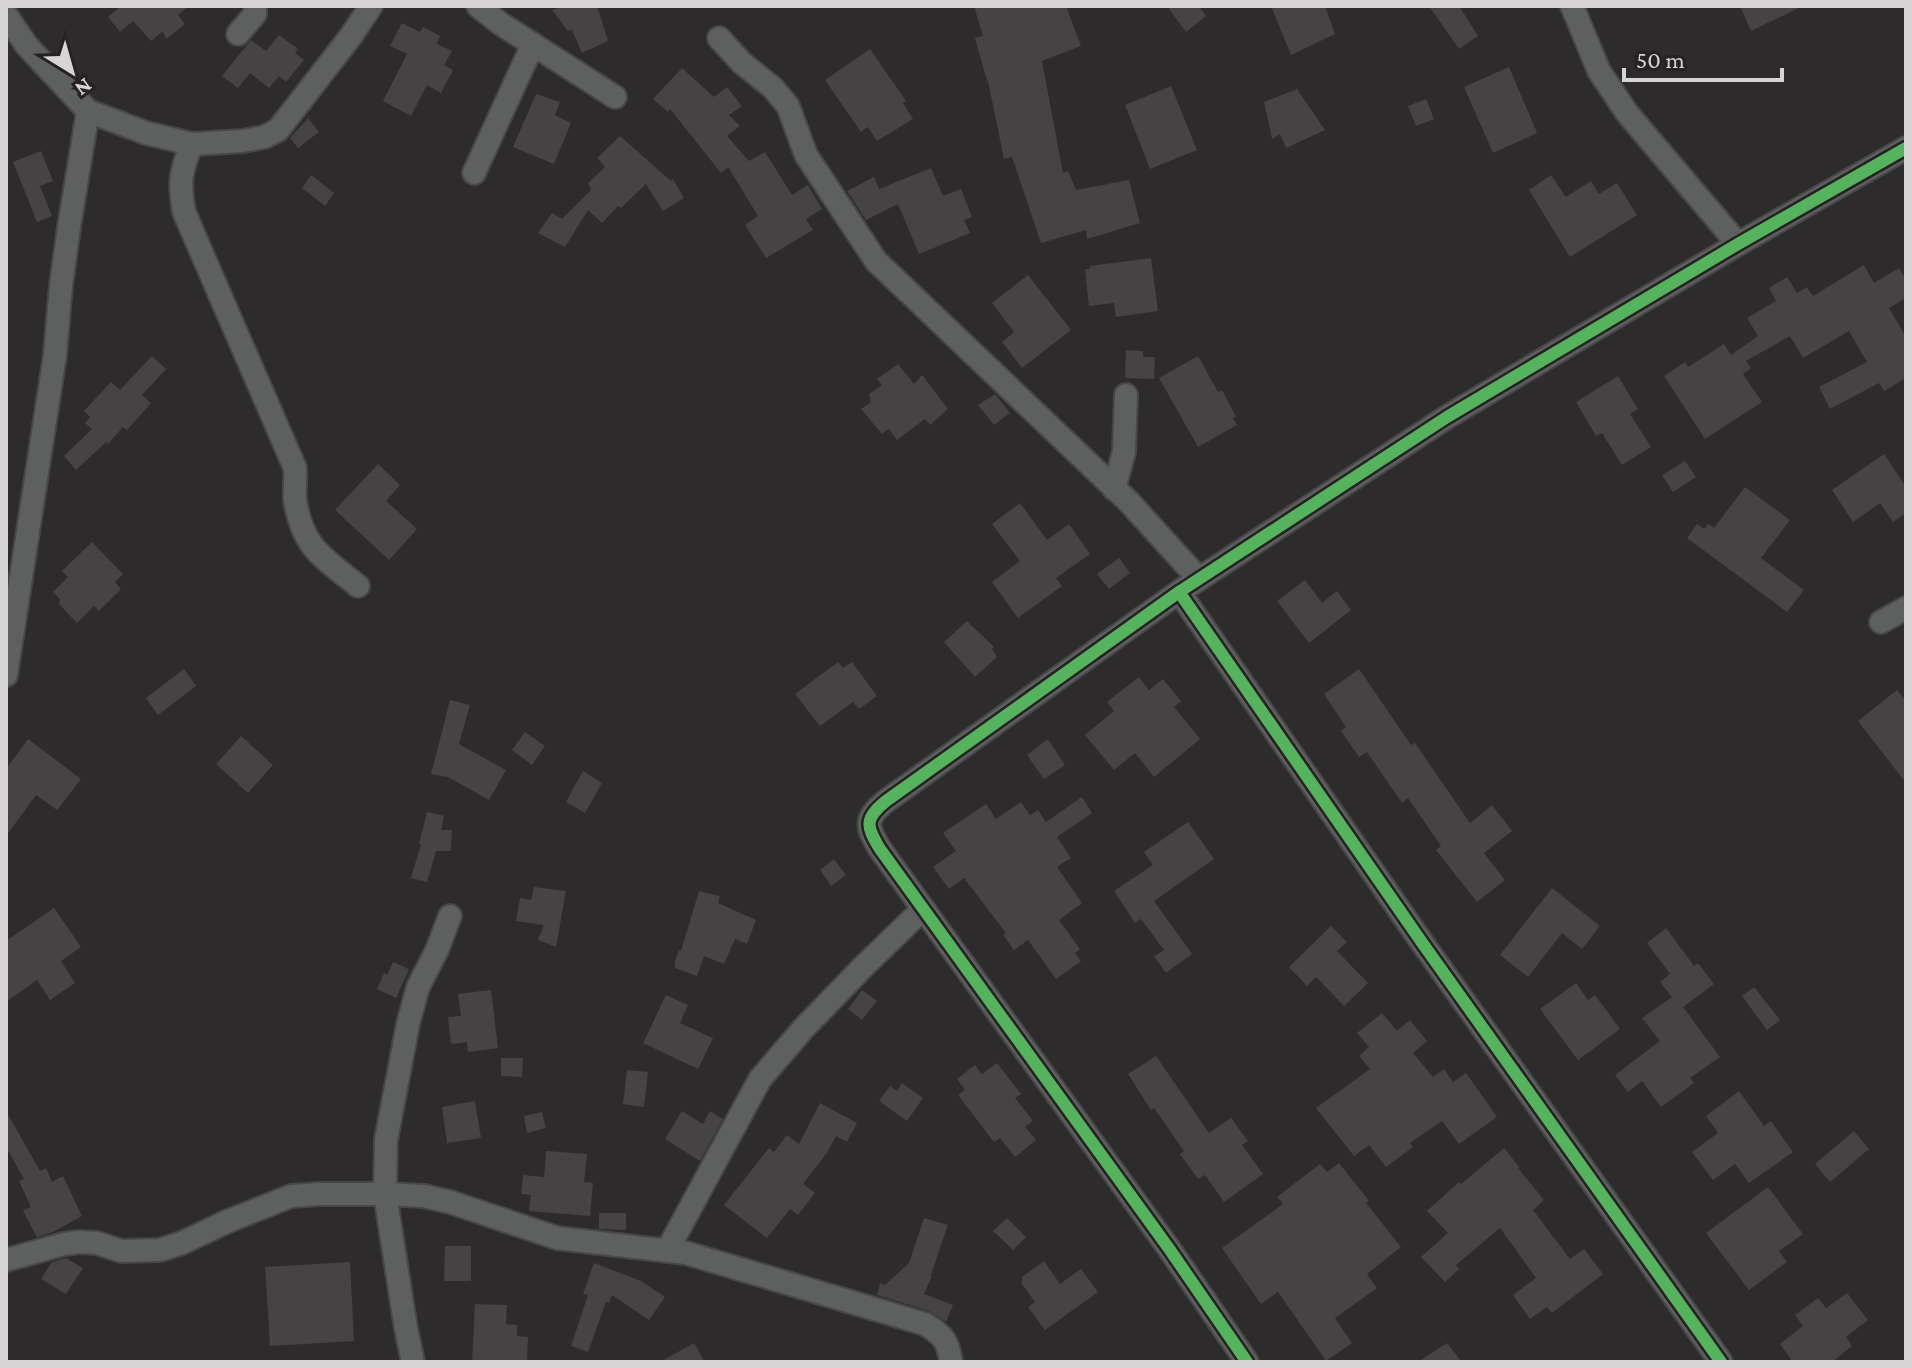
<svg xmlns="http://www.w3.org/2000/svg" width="1912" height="1368" font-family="'Crimson Pro',serif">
<rect width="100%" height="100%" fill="#2e2b2c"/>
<g fill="#454343">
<polygon points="121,6 189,6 178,15 185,24 166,39 163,31 151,41 133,21 120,32 108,17"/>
<polygon points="566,6 597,6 608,41 582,53 572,30 568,31 552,10"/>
<polygon points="974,6 1066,6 1081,46 1042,61 1063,173 1068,171 1076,190 1129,180 1140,223 1087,239 1086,230 1041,243 1012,157 1004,159 988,81 987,81 975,38 983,36"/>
<polygon points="1167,6 1199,6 1206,16 1186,32"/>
<polygon points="1271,6 1325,6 1335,34 1291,55"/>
<polygon points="1429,6 1459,6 1478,36 1459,49"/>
<polygon points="1740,6 1803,6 1751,31"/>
<polygon points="402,23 420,32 423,27 440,36 437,44 452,51 444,65 453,70 441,93 427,85 411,116 383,101 407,54 390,46"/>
<polygon points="279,35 298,49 295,53 304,60 286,82 279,76 269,88 250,73 238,88 222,76 251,40 266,51"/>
<polygon points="870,49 906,101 903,103 913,119 877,141 868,127 861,132 825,80"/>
<polygon points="1509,67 1537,133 1493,153 1464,87"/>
<polygon points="682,68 714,97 727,87 742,106 729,115 740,126 727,136 749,161 765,152 792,195 808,185 822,209 806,219 813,230 766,258 745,225 758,216 728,167 721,173 670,109 668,112 653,99"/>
<polygon points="1171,86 1197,150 1150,169 1125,105"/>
<polygon points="1297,89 1325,130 1286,148 1280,134 1272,139 1264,102"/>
<polygon points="536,94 560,102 555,115 571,123 554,164 513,147"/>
<polygon points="1426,99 1434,119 1416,126 1408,106"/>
<polygon points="308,118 319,132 298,148 290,138"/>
<polygon points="620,136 671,181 673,179 684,198 663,211 646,184 621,208 618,206 602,223 588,210 565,247 538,233 552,213 562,219 591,190 588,183 605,167 597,158"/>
<polygon points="41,151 53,181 40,186 52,216 37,222 13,162"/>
<polygon points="931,168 943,196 961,189 972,217 964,220 970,233 919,254 898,204 866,220 847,191 874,177 879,189"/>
<polygon points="311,175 334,193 325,206 302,188"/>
<polygon points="1551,175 1566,197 1591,181 1599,194 1617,183 1637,215 1570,257 1529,190"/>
<polygon points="1151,258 1158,311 1116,317 1114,303 1089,306 1085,269 1090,269 1090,266"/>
<polygon points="1864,265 1874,283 1899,268 1906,280 1906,298 1889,308 1906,337 1906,378 1884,391 1879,383 1830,409 1819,387 1867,362 1849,331 1803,358 1790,336 1746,361 1751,368 1743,374 1762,402 1705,439 1664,376 1685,362 1688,367 1724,344 1731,355 1758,336 1747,318 1776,301 1769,288 1787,277 1797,293 1807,287 1813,296"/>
<polygon points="1028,275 1071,330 1022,368 1002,342 1014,332 992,303"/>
<polygon points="1126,350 1143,351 1143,357 1155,357 1154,379 1125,378"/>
<polygon points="152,356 166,369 142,395 151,403 127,430 123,427 108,444 106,442 76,470 64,456 92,429 85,423 90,417 84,411 111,382 120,390"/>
<polygon points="1198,356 1218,392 1222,390 1236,417 1233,418 1237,425 1198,447 1159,378"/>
<polygon points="898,364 914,384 922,375 948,409 930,425 925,419 897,440 889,429 882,434 861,409 871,402 869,394 882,385 877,379"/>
<polygon points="1618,376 1638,409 1630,414 1651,447 1622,465 1602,433 1596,436 1576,402"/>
<polygon points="995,394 1010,413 994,425 978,405"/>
<polygon points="1884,454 1906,487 1906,513 1893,522 1880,503 1853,522 1832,490"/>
<polygon points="1685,461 1696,477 1673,492 1662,475"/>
<polygon points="378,464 400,485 386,501 417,529 389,560 335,510"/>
<polygon points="1745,487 1790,520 1761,558 1804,590 1787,612 1687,538 1697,524 1704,529 1708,524 1714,528"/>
<polygon points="1020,503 1047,540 1069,524 1090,554 1056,578 1062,586 1018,618 992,582 1020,561 992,524"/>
<polygon points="92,542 123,574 115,582 121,589 99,611 94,606 77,623 59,604 60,599 53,592 68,577 62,571"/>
<polygon points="1119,558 1130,573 1109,589 1097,574"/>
<polygon points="1305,580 1322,603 1337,591 1351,610 1309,643 1277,601"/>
<polygon points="967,621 994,647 992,649 997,657 975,677 944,642"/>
<polygon points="838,662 843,668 852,662 877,696 859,709 853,702 820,726 795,694"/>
<polygon points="184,669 196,686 158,715 146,698"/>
<polygon points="1359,669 1411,745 1415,743 1470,823 1492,805 1512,831 1484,853 1505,880 1477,902 1436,850 1441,846 1408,798 1402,803 1367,752 1359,757 1341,731 1346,727 1324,694"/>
<polygon points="1139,677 1149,690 1163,679 1181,701 1174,707 1200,739 1154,777 1135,753 1114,770 1085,735 1114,711 1107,702"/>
<polygon points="1897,690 1906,701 1906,783 1858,721"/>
<polygon points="450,700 470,705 459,744 506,770 489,800 448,777 431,774"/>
<polygon points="525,732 545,746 532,765 512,750"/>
<polygon points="241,736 273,765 248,793 216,764"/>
<polygon points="28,739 81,779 57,810 36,795 6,836 6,769"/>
<polygon points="1048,739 1065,765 1044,779 1027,755"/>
<polygon points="583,771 602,783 585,813 566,802"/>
<polygon points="1082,797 1092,813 1057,837 1071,858 1057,867 1082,903 1059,920 1080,949 1075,953 1081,961 1056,979 1028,940 1014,950 1003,935 1006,933 964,878 949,889 933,867 956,851 943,833 986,804 996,819 1021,802 1030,815 1038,810 1046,822"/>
<polygon points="427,812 444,816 441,830 452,830 451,851 436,851 427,882 411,878 421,844 419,844"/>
<polygon points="1188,822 1214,859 1154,901 1192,954 1166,973 1154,956 1164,950 1141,919 1135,923 1114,891 1153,865 1144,852"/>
<polygon points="834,859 846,875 831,886 820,870"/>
<polygon points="534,887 566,891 556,947 538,940 544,925 516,921 520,898 531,900"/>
<polygon points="1552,888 1600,926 1582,949 1562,933 1528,977 1500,955"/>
<polygon points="699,891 720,896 718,903 756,920 747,944 735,939 724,964 704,956 697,976 675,968 675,961 679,950 681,951"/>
<polygon points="54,908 81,947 61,961 75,983 50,1000 37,980 6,1002 6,941"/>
<polygon points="1331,926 1347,942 1337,951 1368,983 1344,1006 1316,977 1307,986 1289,967"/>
<polygon points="1666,928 1694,966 1698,963 1714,984 1683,1007 1720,1057 1690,1078 1694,1083 1661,1107 1642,1081 1628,1092 1615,1075 1660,1041 1642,1018 1672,997 1660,982 1670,974 1647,943"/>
<polygon points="393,962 409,969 396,998 377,989 384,973 387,975"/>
<polygon points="1576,983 1588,1000 1595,995 1620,1029 1578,1060 1540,1009"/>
<polygon points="1754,987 1780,1020 1767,1030 1742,996"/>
<polygon points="491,990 498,1048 468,1052 467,1042 451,1044 448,1017 461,1016 458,994"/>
<polygon points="862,990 877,1001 862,1020 848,1009"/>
<polygon points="666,995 688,1005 680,1023 713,1038 698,1069 643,1043"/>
<polygon points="1382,1013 1397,1031 1410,1020 1427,1041 1413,1053 1433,1077 1444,1069 1453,1082 1466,1073 1497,1117 1459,1144 1442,1121 1410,1143 1413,1147 1386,1167 1369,1145 1354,1156 1316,1108 1370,1069 1359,1056 1369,1047 1357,1033"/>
<polygon points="1156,1056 1209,1133 1231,1118 1248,1141 1242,1145 1263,1174 1224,1202 1205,1175 1198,1179 1180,1154 1184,1151 1154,1108 1151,1110 1128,1074"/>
<polygon points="501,1058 523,1058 522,1077 501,1076"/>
<polygon points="997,1063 1021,1094 1015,1098 1033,1121 1025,1127 1036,1140 1015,1157 1000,1138 994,1142 958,1095 965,1090 957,1079 975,1065 982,1074"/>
<polygon points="627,1070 648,1072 644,1107 623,1104"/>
<polygon points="902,1083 923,1098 907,1121 879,1101 890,1086 897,1091"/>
<polygon points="1739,1091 1764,1126 1771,1121 1793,1152 1749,1183 1735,1164 1713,1180 1692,1152 1718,1133 1706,1116"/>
<polygon points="475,1101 481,1138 447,1143 442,1107"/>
<polygon points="820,1103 857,1123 847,1142 836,1136 827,1153 803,1184 815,1193 798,1215 790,1209 767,1238 724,1205 769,1148 774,1152 787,1135 799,1144"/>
<polygon points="6,1111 40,1171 46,1168 52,1182 63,1176 82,1216 53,1232 37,1237 23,1211 31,1207 19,1181 24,1179 6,1147"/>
<polygon points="682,1111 703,1124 710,1111 723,1119 700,1161 665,1139"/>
<polygon points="542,1112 546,1128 527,1133 524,1116"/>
<polygon points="1854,1131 1869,1149 1830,1182 1815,1164"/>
<polygon points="1504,1148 1519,1167 1518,1168 1544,1200 1533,1210 1570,1259 1584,1249 1603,1274 1552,1313 1547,1307 1530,1319 1513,1295 1536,1278 1500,1228 1456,1265 1459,1269 1445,1282 1421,1257 1448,1233 1427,1211 1459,1182 1461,1184"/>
<polygon points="546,1151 587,1154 584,1182 593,1183 590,1216 529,1211 531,1195 521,1194 523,1175 544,1177"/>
<polygon points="1339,1163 1369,1201 1366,1203 1401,1247 1367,1274 1377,1288 1335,1318 1352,1343 1326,1361 1278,1292 1261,1304 1222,1248 1283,1204 1277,1197 1320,1164 1327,1172"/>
<polygon points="1768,1187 1803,1234 1779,1251 1787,1262 1749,1290 1706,1233"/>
<polygon points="599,1213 626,1213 626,1230 599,1229"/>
<polygon points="924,1218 948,1225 931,1275 932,1276 924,1294 953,1305 946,1322 929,1311 877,1295 880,1283 885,1285 909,1263"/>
<polygon points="1007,1218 1026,1237 1013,1250 993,1231"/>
<polygon points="445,1246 471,1246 471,1281 444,1281"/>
<polygon points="66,1258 83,1268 66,1294 41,1279 52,1262"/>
<polygon points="1044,1261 1060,1284 1081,1269 1098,1292 1045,1330 1028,1307 1035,1302 1022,1284 1022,1277"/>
<polygon points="350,1262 354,1341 270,1346 265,1267"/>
<polygon points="594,1263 641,1281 665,1297 649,1320 612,1295 609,1303 606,1302 588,1352 571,1346 588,1295 583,1294"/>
<polygon points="1847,1293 1868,1320 1846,1337 1852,1346 1832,1362 1793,1362 1780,1344 1803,1326 1795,1315 1818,1298 1826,1308"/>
<polygon points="475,1304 507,1305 506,1324 517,1325 517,1336 528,1337 527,1362 472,1362"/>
<polygon points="694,1343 705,1362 660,1362"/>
<polygon points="1447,1343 1462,1362 1418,1362"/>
</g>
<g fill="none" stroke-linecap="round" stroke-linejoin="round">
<defs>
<g id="minor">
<polyline points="478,6 501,24 615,97"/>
<polyline points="1572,6 1599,71 1627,113 1738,244"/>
<polyline points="6,15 27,46 88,111 146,133 192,144 243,141 264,137 278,130 351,36 371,6"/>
<polyline points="238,34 255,14 255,6"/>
<polyline points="719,38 742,63 773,88 788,106 806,155 876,261 1129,502 1199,579"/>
<path d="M192 144C180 172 179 182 184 212L295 468C296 479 294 490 295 500 303 549 323 557 358 586"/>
<polyline points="474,173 533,44"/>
<polyline points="1114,489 1124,452 1126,395"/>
<polyline points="1179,592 1423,944 1721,1362"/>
<polyline points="1881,622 1906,608"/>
<polyline points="6,675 55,355 61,285 69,227 88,111"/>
<polyline points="667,1251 760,1079 803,1029 863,967 923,909"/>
<polyline points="6,1260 64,1244 79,1242 97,1243 121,1251 160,1250 182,1243 226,1222 291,1196 319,1194 385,1194 386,1140 408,1024 418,987 437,950 450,916"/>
<path d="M413 1362 406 1329 385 1194 424 1196 450 1202 557 1238 686 1253 925 1324C944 1336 948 1341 951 1362"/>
<path d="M1247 1362 1170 1250 880 849C866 826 864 819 886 801L1179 592 1447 417 1738 244 1906 148"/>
</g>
</defs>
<use href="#minor" stroke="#484747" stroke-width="26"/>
<use href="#minor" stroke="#5e5f5f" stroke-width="22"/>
<defs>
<g id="cycleway">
<polyline points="1179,592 1423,944 1721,1362"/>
<path d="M1247 1362 1170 1250 880 849C866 826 864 819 886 801L1179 592 1447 417 1738 244 1906 148"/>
</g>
</defs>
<use href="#cycleway" stroke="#262123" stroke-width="17"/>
<use href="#cycleway" stroke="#56b35d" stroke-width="12"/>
</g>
<rect width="1912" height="1368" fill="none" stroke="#d7d4d5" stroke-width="16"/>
<g transform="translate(72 72) rotate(143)" stroke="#262123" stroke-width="6" paint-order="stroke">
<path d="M0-6L14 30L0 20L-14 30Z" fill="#d7d4d5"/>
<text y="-12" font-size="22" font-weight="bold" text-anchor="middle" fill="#d7d4d5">N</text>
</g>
<path d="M1624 68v12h158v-12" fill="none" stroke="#d7d4d5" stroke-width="4"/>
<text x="1636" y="68" font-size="24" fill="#d7d4d5" stroke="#262123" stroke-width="6" paint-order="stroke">50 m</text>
</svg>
